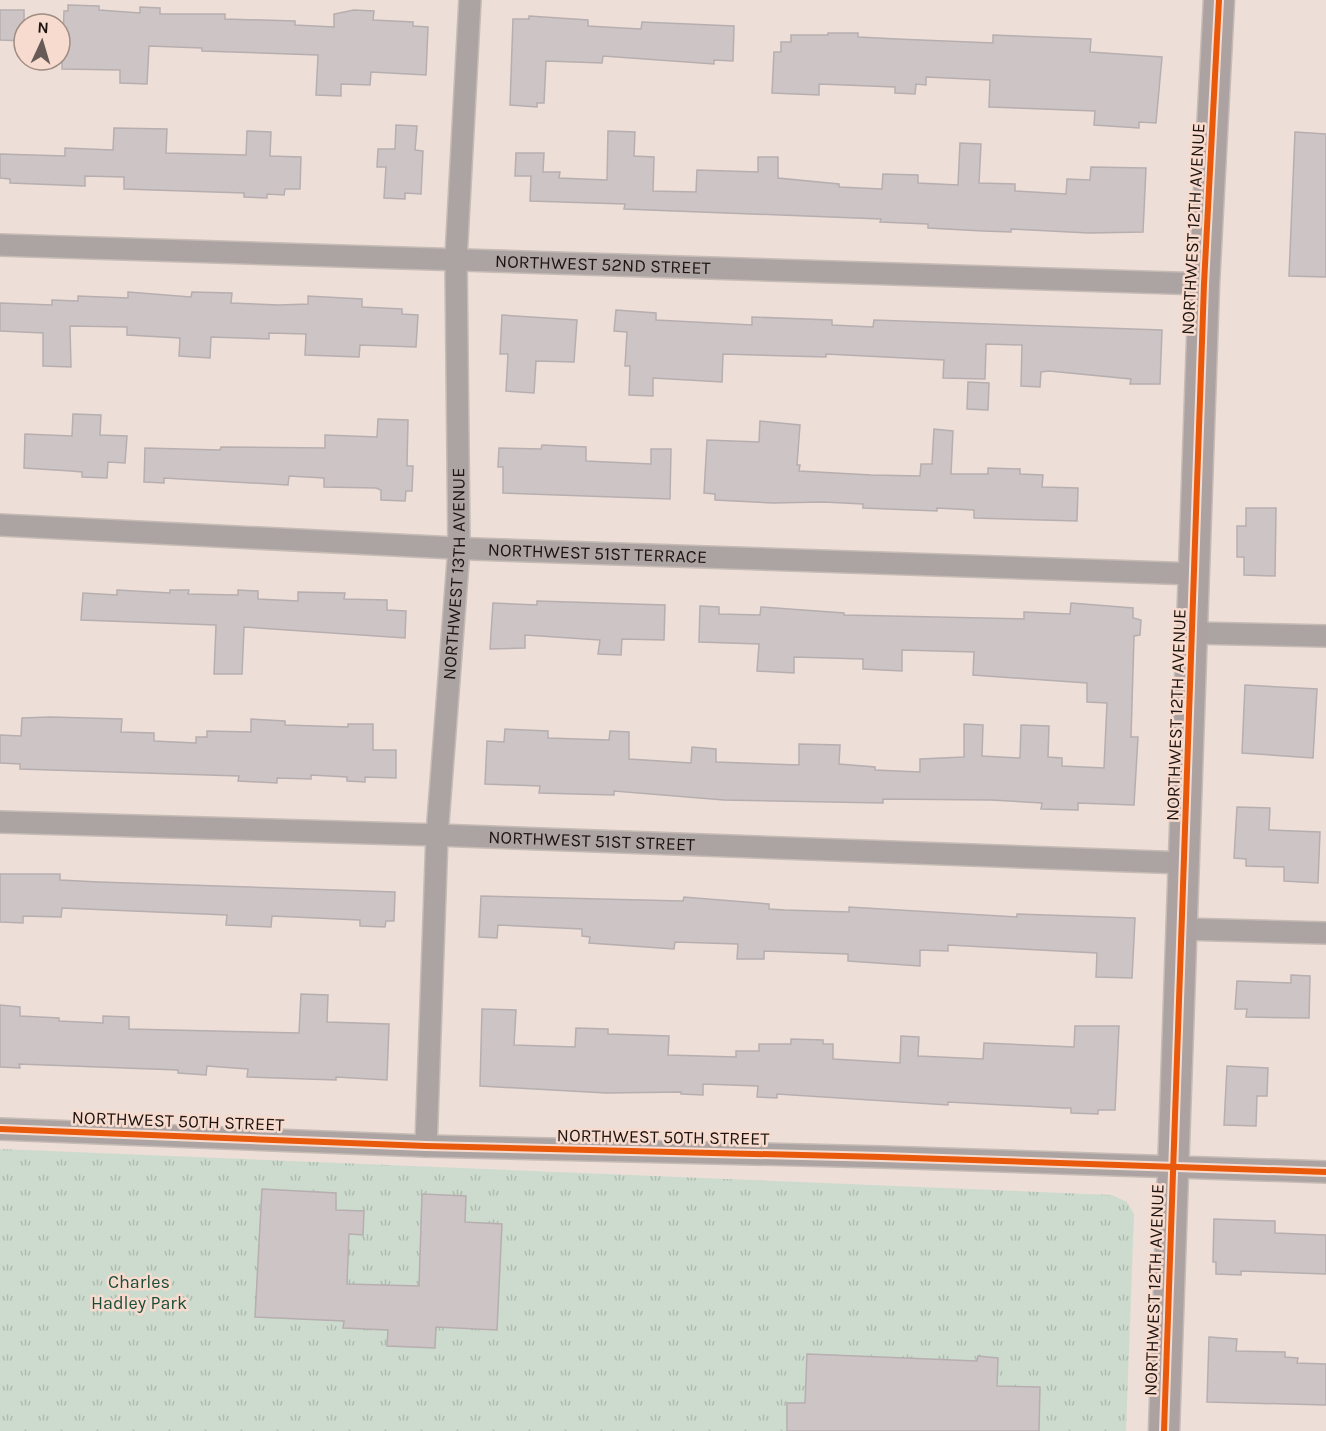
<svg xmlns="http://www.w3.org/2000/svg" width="1326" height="1431" font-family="Karla,sans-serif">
<defs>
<pattern id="park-tufts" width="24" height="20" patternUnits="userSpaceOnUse" patternTransform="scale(1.5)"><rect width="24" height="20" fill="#ccdbce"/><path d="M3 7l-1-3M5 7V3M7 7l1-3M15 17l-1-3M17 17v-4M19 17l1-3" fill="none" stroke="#afbbb0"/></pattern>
</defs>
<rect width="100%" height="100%" fill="#edded7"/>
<polygon fill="url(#park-tufts)" points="0,1149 1112,1195 1127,1202 1134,1214 1126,1431 0,1431"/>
<g fill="#ccc4c5" stroke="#b7aeb0" stroke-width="1.5">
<polygon points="68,5 99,6 99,10 140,13 140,7 160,8 160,14 225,14 225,19 295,21 295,25 334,27 334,14 354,10 374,11 373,20 413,22 413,26 428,27 426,75 371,72 370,85 341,84 341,96 316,95 318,55 202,51 202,48 149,46 147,84 120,83 120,70 62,69 64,11 68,11"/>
<polygon points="0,10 24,10 24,41 0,40"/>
<polygon points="529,16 588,20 588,26 622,28 641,29 642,22 734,26 733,61 714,60 714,64 603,56 602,63 546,61 544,103 537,103 537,107 510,105 513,19 529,19"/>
<polygon points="828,33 858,33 858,37 897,39 993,43 993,35 1091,39 1090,52 1162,57 1156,123 1139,122 1139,128 1094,125 1095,111 989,107 990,80 926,77 926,85 916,84 915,94 895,93 895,87 819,84 819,95 772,93 774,52 781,52 781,42 791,42 791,35 828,35"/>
<polygon points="396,125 417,126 415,150 423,151 421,194 405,193 405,199 384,198 386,167 377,167 378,149 395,149"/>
<polygon points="114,128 167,129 166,153 246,155 247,131 271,132 270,156 301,157 300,189 285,189 284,195 267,194 267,198 244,197 244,193 124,189 124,177 85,176 85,186 10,183 10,179 0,178 0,154 65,156 65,148 113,150"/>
<polygon points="608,131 635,132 634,156 654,157 653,191 696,192 697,170 758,172 758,157 778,157 778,178 839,184 839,187 882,189 883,174 918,175 918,183 958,185 960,143 981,144 979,183 1015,184 1015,191 1066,194 1067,179 1090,180 1091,167 1146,168 1143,232 1089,233 1011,229 1011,232 983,231 928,228 928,224 880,222 881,219 624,209 625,204 530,201 531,176 515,176 516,153 544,153 543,172 560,172 559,178 607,180"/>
<polygon points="1295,132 1326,134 1326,277 1289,276"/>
<polygon points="128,292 191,297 192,292 232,293 231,303 279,305 308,304 308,296 362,299 362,307 402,309 402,314 418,315 416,347 360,345 359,357 305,355 306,334 269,333 269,339 211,337 210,358 179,356 180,338 127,335 127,327 70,326 71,367 43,366 43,333 0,331 0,303 52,305 52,300 78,301 78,296 128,298"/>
<polygon points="616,310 656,313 656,320 752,325 752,317 832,320 832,325 873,327 874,320 1162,330 1160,384 1130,384 1131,379 1049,371 1041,372 1040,387 1021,386 1022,345 986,344 985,379 943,378 944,360 826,354 826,357 723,354 722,382 653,378 653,396 629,395 630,366 625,366 627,332 614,331"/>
<polygon points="502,315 577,320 574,362 536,361 534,393 506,391 508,354 500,354"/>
<polygon points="968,382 989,383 988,410 967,409"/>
<polygon points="73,414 101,415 100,435 127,436 125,463 108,462 107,478 82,477 82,472 71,471 24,468 25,434 72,436"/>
<polygon points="378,419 408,420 407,466 413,466 412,491 406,491 405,501 381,500 381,490 376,488 324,487 324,478 289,476 288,485 164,478 164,483 144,482 145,448 220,450 221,447 325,448 325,435 377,437"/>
<polygon points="760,421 800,425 797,465 800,465 799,471 871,475 920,476 921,464 932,464 934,429 953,431 951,474 988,474 988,468 1020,469 1020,474 1043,475 1042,487 1078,488 1077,521 974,518 974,510 937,508 937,511 863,508 863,504 823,502 773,503 715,500 715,494 704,493 707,440 759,442"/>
<polygon points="542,445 586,447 586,461 651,464 651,449 671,449 670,499 503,493 503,467 498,467 499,448 541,449"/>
<polygon points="1246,508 1276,508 1275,576 1244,575 1244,557 1237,557 1237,526 1246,526"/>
<polygon points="117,590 170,593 170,590 189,590 188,594 238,595 238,590 258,591 258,599 298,601 298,592 345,593 344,599 387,600 387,610 406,611 405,638 244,627 242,674 214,674 216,625 81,620 83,593 117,595"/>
<polygon points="537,601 665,605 664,640 622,639 621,655 598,654 600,640 525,635 525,648 490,649 493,603 537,605"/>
<polygon points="1071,603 1133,608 1133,618 1141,620 1140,635 1134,636 1131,737 1138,737 1134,805 1078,803 1078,810 1041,809 1042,803 991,800 883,799 883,803 724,800 614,791 614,795 539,793 540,786 485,784 487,741 504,742 505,729 548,731 548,738 609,740 610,731 629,732 629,759 691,763 692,747 716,749 716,762 799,765 799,744 840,745 839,764 875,767 875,770 920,772 920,759 964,757 964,724 983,725 982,756 1020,758 1021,725 1049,726 1048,757 1062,758 1062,766 1104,768 1107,703 1087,702 1087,683 973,675 974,652 902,650 902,671 863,669 863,659 794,657 794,673 757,671 759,644 699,642 700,606 719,607 719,614 760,615 761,607 844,613 844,615 1024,619 1024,612 1070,614"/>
<polygon points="1245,685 1317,689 1313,758 1242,753"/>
<polygon points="50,717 122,719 121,732 154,733 154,741 196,743 196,737 207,737 207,731 251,732 251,719 285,721 285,725 348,727 348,724 373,724 373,750 396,750 396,778 365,777 365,782 347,781 347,777 311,775 311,779 277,778 277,783 238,781 239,776 20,769 20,764 0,763 0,735 21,736 22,718"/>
<polygon points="1237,807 1270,808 1269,830 1320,832 1318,883 1284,881 1284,867 1246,866 1246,859 1234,858"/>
<polygon points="0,874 60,874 60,880 99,882 395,892 394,921 386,921 385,927 360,926 360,920 272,916 271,927 226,925 227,915 62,908 61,917 23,916 23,923 0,922"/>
<polygon points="481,896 683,901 684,897 769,904 769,909 785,910 849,912 849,907 1017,917 1017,914 1135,918 1132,978 1096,977 1097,953 948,945 948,951 920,950 920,966 848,961 848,954 764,951 764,959 737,959 738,944 675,942 674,949 589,943 590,937 582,936 582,929 498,925 497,938 479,937"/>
<polygon points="1291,975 1310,976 1309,1018 1246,1017 1247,1009 1235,1009 1237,981 1291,983"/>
<polygon points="301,994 328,995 327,1022 389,1024 387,1080 336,1077 336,1080 247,1077 248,1069 207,1066 206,1075 178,1073 178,1070 19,1064 20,1068 0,1067 0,1005 20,1007 20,1016 59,1018 59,1021 103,1023 103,1016 129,1017 129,1029 299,1033"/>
<polygon points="482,1009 516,1010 514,1045 575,1047 576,1028 608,1029 608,1034 669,1036 668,1055 736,1057 736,1051 759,1051 759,1044 791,1044 791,1039 823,1040 823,1044 833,1044 833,1059 900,1063 901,1036 919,1037 918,1056 983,1059 984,1043 1074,1047 1075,1026 1119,1026 1115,1110 1098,1110 1098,1114 1071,1113 1071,1108 1063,1108 948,1102 948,1105 777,1094 777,1098 757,1097 758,1086 703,1084 703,1095 681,1094 681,1092 606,1093 480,1086"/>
<polygon points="1227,1066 1268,1068 1267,1096 1257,1096 1256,1126 1224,1125"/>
<polygon points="262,1189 336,1193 336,1210 364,1211 363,1235 349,1234 347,1284 419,1286 422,1194 466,1196 465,1222 502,1224 497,1330 436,1327 435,1348 387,1346 388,1330 343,1328 344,1321 255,1317"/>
<polygon points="1214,1219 1275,1221 1275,1233 1326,1235 1326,1274 1241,1271 1241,1275 1216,1274 1216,1262 1213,1262"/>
<polygon points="1209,1337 1237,1339 1236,1351 1285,1352 1285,1357 1298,1358 1297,1363 1326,1364 1326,1405 1207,1402"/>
<polygon points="807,1354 977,1361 978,1356 998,1358 997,1386 1040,1387 1039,1431 787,1431 787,1403 805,1403"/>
</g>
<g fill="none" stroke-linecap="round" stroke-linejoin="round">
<defs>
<g id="street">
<path id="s1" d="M0 245 1204 284"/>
<path id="s2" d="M0 525 474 549 1196 574"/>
<polyline points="1193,633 1326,636"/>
<path id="s3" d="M0 822 437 835 1185 863"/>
<polyline points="1183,929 1326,933"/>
<polyline points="0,1129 426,1146 882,1157 1326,1172"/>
<path id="s4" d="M426 1146 437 835 459 549 456 258 470 0"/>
</g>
<polyline id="secondary" points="1164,1431 1204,284 1219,0"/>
</defs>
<use href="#street" stroke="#c6bbb5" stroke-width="24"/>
<use href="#secondary" stroke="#c6bbb5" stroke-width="33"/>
<use href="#street" stroke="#aca4a3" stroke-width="21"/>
<use href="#secondary" stroke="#aca2a1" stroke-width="30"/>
<defs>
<g id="cycleway">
<polyline points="0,1129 426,1146 882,1157 1326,1172"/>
<polyline points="1164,1431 1204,284 1219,0"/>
</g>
</defs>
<use href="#cycleway" stroke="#f6dbce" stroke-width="10"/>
<use href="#cycleway" stroke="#e8590c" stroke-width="6"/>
</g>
<g text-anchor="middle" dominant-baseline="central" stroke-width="5" stroke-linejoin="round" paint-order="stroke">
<g font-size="18" fill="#1e1511" stroke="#f6dbce">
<text transform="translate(1193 229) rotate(-87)">NORTHWEST 12TH AVENUE</text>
<text stroke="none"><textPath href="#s1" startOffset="603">NORTHWEST 52ND STREET</textPath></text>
<text stroke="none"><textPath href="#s2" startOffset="598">NORTHWEST 51ST TERRACE</textPath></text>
<text stroke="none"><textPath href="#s4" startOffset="573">NORTHWEST 13TH AVENUE</textPath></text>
<text transform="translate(1176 715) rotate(-88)">NORTHWEST 12TH AVENUE</text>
<text stroke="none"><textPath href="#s3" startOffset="592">NORTHWEST 51ST STREET</textPath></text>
<text transform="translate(178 1121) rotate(2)">NORTHWEST 50TH STREET</text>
<text transform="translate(663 1137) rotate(1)">NORTHWEST 50TH STREET</text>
<text transform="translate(1154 1290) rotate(-88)">NORTHWEST 12TH AVENUE</text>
</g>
<g font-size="18" fill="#194e3a" stroke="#f6dbce">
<text x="139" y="1282">Charles<tspan x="139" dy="21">Hadley Park</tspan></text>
</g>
</g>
<g transform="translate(42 42) rotate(4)"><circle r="28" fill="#f6dbce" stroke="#a08c82" stroke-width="1.5"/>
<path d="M0-4.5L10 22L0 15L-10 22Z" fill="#665b56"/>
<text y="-9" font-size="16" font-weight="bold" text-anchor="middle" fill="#1e1511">N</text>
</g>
</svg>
